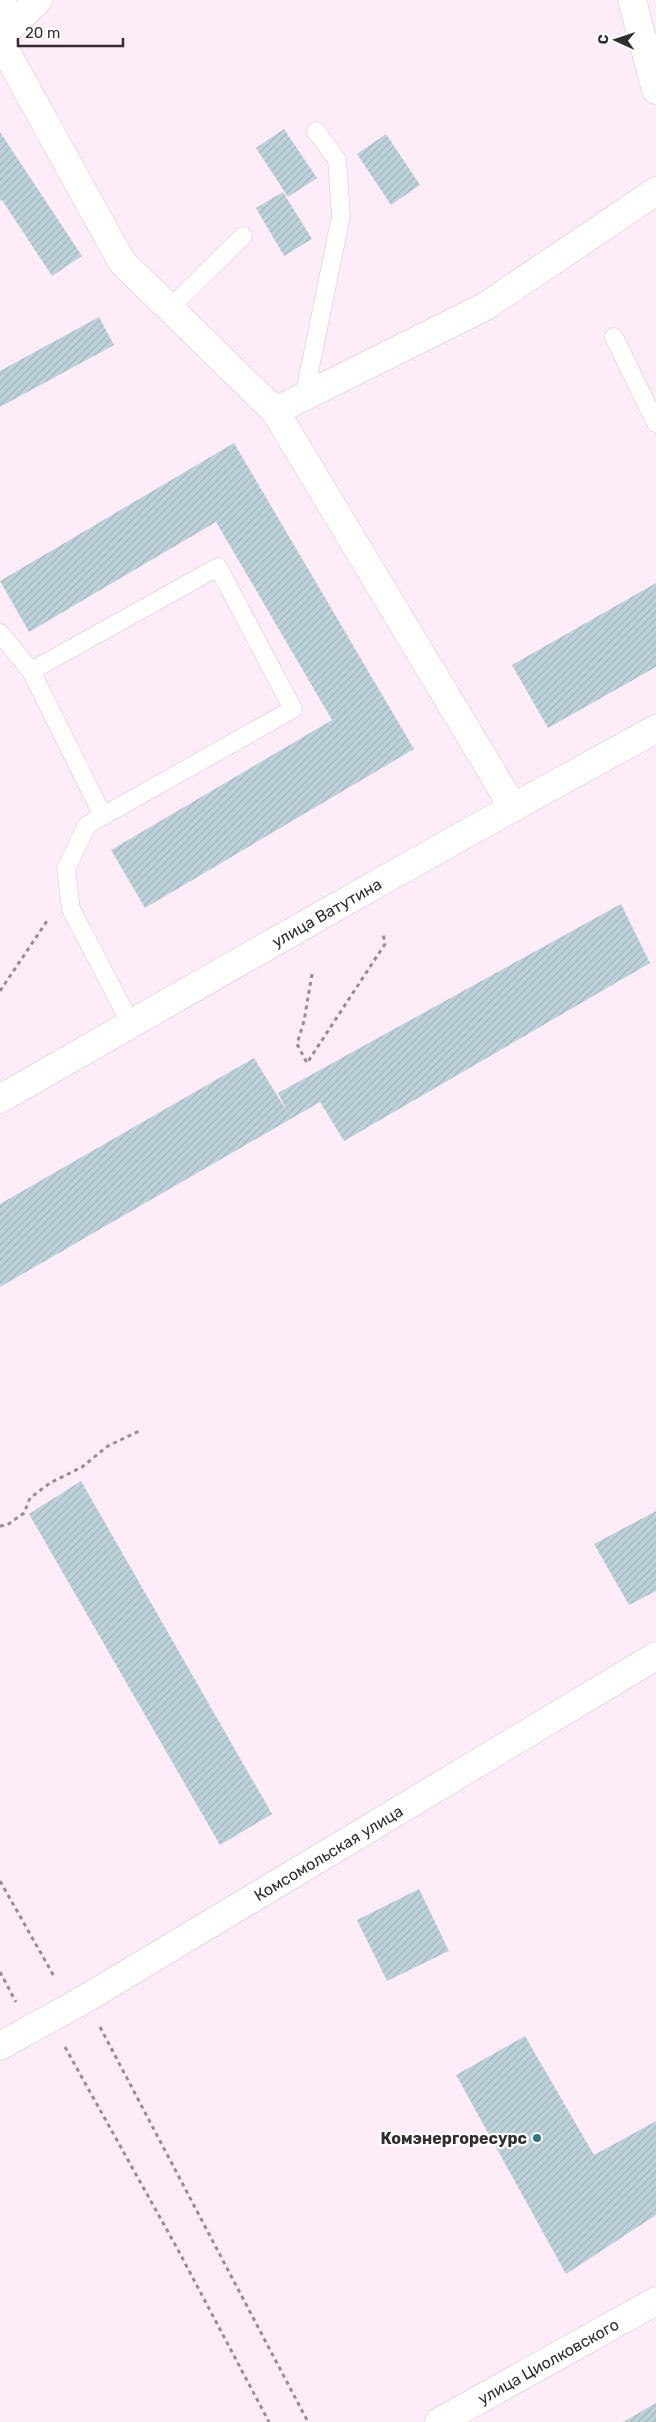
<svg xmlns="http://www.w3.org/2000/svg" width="656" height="2422" font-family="Rubik,sans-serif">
<defs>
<pattern id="building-hatch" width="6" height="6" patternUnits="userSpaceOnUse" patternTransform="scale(1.25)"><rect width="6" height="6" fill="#bcd3d9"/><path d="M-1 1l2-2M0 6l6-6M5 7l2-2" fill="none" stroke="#a2b5bb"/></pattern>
</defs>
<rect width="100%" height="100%" fill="#ffecf9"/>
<g fill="url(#building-hatch)">
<polygon points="284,129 317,178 288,197 256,148"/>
<polygon points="0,132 82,256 52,276 2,200 0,201"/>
<polygon points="386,134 420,185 391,205 357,154"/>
<polygon points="283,192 312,239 284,256 256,208"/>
<polygon points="99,317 114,345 0,407 0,371"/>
<polygon points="234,443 414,749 145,908 111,850 332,720 216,522 29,632 0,581"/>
<polygon points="656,583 656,667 548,728 512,665"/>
<polygon points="621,904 650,963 344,1141 320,1102 0,1287 0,1204 254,1058 288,1113 278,1093"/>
<polygon points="81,1481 272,1814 220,1845 29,1514"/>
<polygon points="656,1511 656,1591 629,1605 594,1544"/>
<polygon points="419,1889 449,1951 387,1981 357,1920"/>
<polygon points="525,2036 594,2155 656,2121 656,2215 566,2274 456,2075"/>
<polygon points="656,2403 656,2422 623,2422"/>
</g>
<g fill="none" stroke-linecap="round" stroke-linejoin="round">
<defs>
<g id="lane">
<polyline points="0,31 7,0"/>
<polyline points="170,308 243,236"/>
<polyline points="614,337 656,423"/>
<polyline points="304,397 341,216 337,160 316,131"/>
<polyline points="0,633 31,671 103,816"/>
<polyline points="31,671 218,567 293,709 87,825 66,869 71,909 131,1024"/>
</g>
<g id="street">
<polyline points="632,0 656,90"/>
<polyline points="0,37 38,0"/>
<polyline points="0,41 122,262 275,411 513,807"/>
<polyline points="275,411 486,306 656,191"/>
<path id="s1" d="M0 1099C218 974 435 849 656 729"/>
<path id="s2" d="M0 2046 85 1999 656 1656"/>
<path id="s3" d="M439 2422 656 2301"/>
</g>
</defs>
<use href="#lane" stroke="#d6c4d0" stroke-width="19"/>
<use href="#street" stroke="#d6c4d0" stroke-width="29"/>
<g stroke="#988b94" stroke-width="3" stroke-dasharray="4 4" stroke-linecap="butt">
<polyline points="312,974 304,1021 297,1044 307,1063 385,944 383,933"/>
<polyline points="0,991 47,921"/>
<polyline points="0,1526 7,1525 24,1513 30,1498 50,1483 82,1467 108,1446 139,1431"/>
<polyline points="0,1881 55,1978"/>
<polyline points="0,1972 16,2002"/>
<polyline points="100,2027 308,2422"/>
<polyline points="65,2047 177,2248 269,2422"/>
</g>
<use href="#lane" stroke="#fff" stroke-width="18"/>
<use href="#street" stroke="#fff" stroke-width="28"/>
</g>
<circle fill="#317684" stroke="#fff" stroke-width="2" cx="537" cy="2138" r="5"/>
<g text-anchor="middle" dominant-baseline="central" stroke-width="4.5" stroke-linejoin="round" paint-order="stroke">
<g font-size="16" fill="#332c31" stroke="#fff">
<text stroke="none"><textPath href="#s1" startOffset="376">улица Ватутина</textPath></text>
<text stroke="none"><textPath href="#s2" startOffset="381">Комсомольская улица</textPath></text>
<text stroke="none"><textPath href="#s3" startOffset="125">улица Циолковского</textPath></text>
</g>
<g font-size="16" font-weight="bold" fill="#332c31" stroke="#fff" text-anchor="end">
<text x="527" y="2138">Комэнергоресурс</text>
</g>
</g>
<g transform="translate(616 40) rotate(273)" stroke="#ffffff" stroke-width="4" paint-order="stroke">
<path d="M0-4L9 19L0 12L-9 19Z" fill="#332c31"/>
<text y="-8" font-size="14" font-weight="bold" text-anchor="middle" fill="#332c31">С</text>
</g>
<path d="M18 38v8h105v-8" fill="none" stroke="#332c31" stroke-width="2.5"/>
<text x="25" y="38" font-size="15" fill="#332c31" stroke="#ffffff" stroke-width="4" paint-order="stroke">20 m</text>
</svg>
